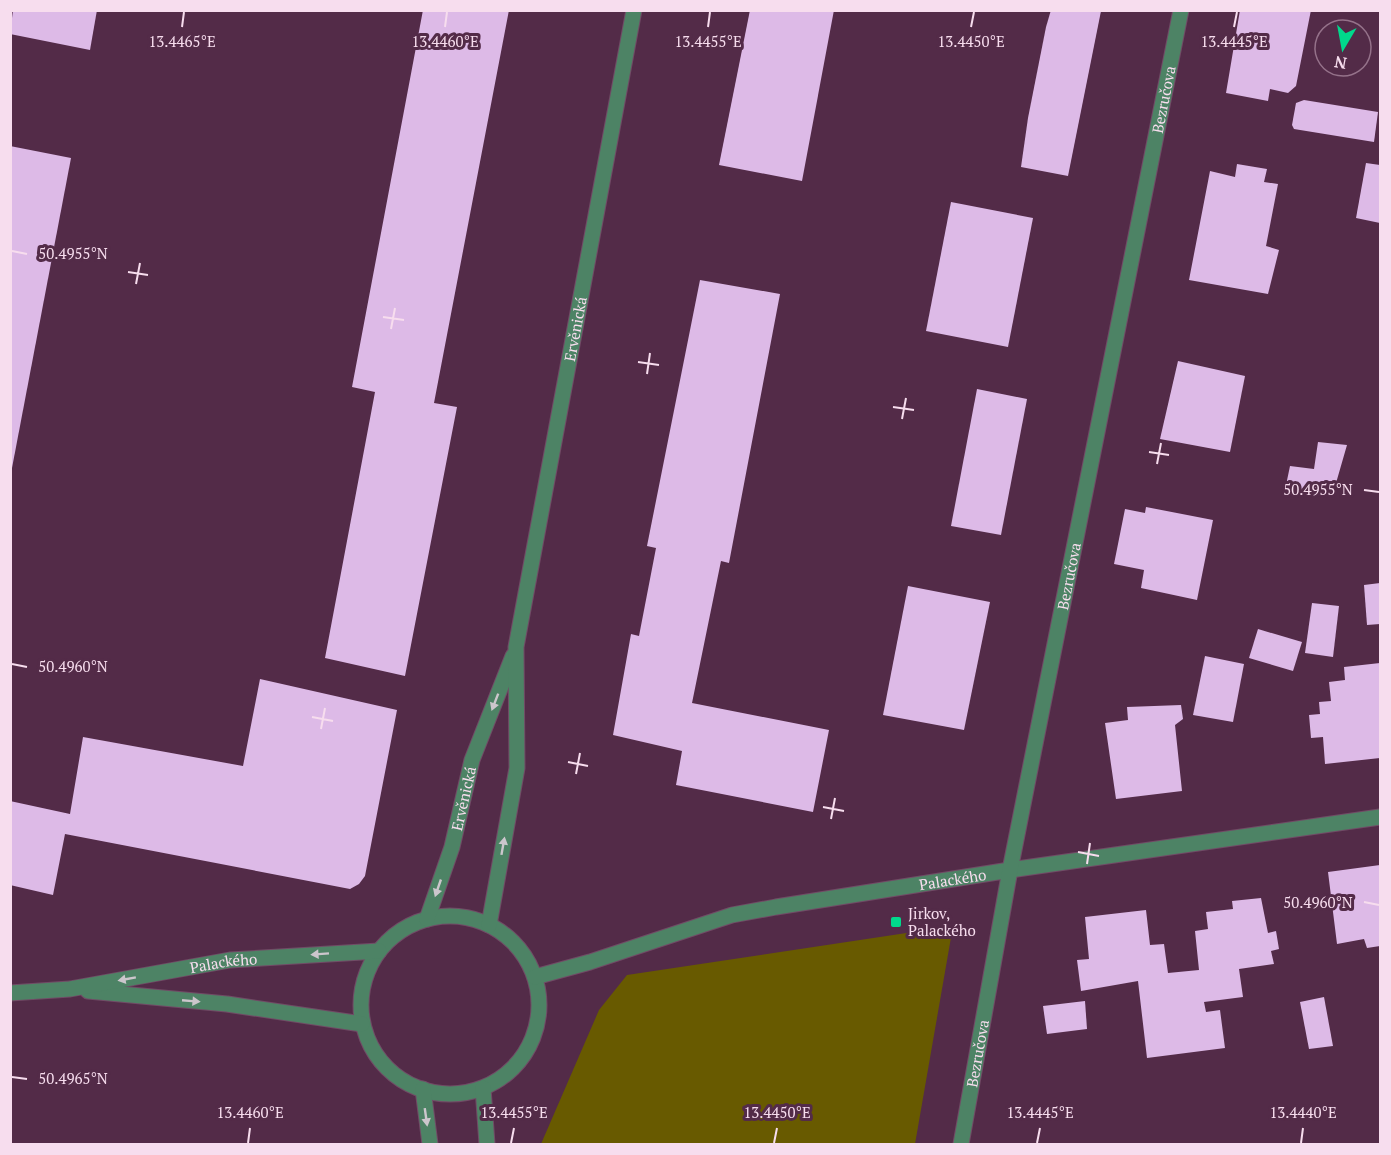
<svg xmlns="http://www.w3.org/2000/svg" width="1391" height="1155" font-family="'PT Serif',serif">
<rect width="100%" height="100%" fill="#532b48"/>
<polygon fill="#685a00" points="953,926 915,1144 541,1144 599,1010 627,975"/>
<g fill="#ddbae7">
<polygon points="13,10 97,10 90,50 10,34"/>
<polygon points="423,10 509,10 434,403 457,407 405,676 325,658 375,392 352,387"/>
<polygon points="750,10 834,10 802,181 719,165"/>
<polygon points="1051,10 1101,11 1068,176 1021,167 1028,118 1046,27"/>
<polygon points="1240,10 1311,10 1296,86 1288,93 1270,89 1268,101 1226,93"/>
<polygon points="1304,100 1378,112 1374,142 1294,129 1292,125 1296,103"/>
<polygon points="10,146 71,158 12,468 10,467"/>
<polygon points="1366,163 1380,165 1380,223 1356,218"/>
<polygon points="1237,164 1267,169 1264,182 1278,184 1266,246 1279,250 1268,294 1189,280 1210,171 1235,177"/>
<polygon points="951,202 1033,218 1008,347 926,331"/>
<polygon points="700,280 780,294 729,563 721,561 692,703 829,730 813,812 676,785 682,751 613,735 631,634 639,636 656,548 647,546"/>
<polygon points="1178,361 1245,376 1230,452 1160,439"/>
<polygon points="977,389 1027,399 1001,535 951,526"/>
<polygon points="1318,442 1347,445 1332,497 1285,490 1290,466 1314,469"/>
<polygon points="1146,507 1213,520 1197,600 1141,588 1144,570 1114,564 1125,509 1145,513"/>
<polygon points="1380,583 1380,624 1367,625 1364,585"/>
<polygon points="908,586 990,602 964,730 883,715"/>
<polygon points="1312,603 1339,606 1333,657 1305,653"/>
<polygon points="1258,629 1302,642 1293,671 1249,658"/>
<polygon points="1205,656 1244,664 1233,722 1193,715"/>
<polygon points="1380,663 1380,758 1325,764 1323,737 1311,738 1309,715 1320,714 1319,702 1331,701 1329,682 1345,680 1344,667"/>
<polygon points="260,679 397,710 365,876 359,884 350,889 65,834 53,895 10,885 10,801 70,814 83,737 243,766"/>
<polygon points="1181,705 1183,719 1175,725 1182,791 1116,799 1105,723 1128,720 1127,707"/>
<polygon points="1380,865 1380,946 1367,948 1364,939 1337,944 1328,872"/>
<polygon points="1261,898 1268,933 1276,931 1279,949 1271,951 1274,964 1239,969 1243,997 1204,1002 1206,1012 1220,1010 1225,1048 1147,1058 1138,981 1081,991 1077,960 1089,959 1085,917 1146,910 1150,945 1164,944 1168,973 1199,970 1195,931 1208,929 1206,912 1233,909 1232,901"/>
<polygon points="1324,997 1333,1046 1309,1049 1300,1002"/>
<polygon points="1085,1001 1087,1029 1047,1034 1043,1006"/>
</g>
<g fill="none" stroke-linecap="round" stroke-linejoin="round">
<defs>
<g id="minor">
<circle cx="450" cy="1005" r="89"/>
<path id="s1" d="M427 919 452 847 472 760 513 656"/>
<path id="s2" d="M489 925 517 768 516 647 634 10"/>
<path id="s3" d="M535 977 590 962 732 915 776 907 1010 870 1380 817"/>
<polyline points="88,991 227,1004 362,1024"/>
<path id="s4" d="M10 993 70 989 230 960 379 951"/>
<polyline points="483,1088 487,1144"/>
<polyline points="423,1089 430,1144"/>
<path id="s5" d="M961 1144 1010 870 1181 10"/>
</g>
</defs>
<use href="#minor" stroke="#714b66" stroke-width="17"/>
<use href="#minor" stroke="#4d8365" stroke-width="15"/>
</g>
<defs><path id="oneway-solid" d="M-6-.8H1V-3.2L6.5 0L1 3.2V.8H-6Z" transform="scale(1.5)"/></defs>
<g fill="#ccc6cc">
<use href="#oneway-solid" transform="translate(495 702) rotate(111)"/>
<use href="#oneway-solid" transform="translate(503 846) rotate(-80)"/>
<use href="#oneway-solid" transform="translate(438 888) rotate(109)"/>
<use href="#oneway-solid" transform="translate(320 954) rotate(176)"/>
<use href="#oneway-solid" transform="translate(127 979) rotate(170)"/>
<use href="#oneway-solid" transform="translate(191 1001) rotate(5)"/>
<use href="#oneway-solid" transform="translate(426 1117) rotate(82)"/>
</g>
<path fill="none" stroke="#f7ddee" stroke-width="2" d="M182 27 184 12M445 27 447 12M708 27 710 12M971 27 974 12M1234 27 1237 12M12 251 27 254M128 272 148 275M136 284 140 263M383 317 404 320M391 329 395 308M638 362 659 365M647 374 650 353M893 407 914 410M902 419 906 398M1149 452 1169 455M1157 464 1161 443M1364 490 1379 492M12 664 27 667M312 717 333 721M321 729 325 708M568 762 588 766M576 774 580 753M823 807 844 811M831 819 835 798M1078 852 1099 856M1087 864 1090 843M1364 902 1379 905M12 1077 27 1079M248 1143 250 1128M511 1143 514 1128M774 1143 777 1128M1037 1143 1040 1128M1301 1143 1303 1128"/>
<rect fill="#00d98c" stroke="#532b48" stroke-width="2" x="890" y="916" width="12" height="12" rx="3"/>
<g text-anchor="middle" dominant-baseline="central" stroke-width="6" stroke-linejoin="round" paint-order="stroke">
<g font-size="15" fill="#f7ddee" stroke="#532b48">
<text stroke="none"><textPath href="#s5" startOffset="1064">Bezručova</textPath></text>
<text stroke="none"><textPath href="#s2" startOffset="604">Ervěnická</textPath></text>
<text stroke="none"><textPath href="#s5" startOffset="578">Bezručova</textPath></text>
<text stroke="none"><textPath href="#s1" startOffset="126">Ervěnická</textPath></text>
<text stroke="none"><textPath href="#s3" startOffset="430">Palackého</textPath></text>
<text stroke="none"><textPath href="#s4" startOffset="216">Palackého</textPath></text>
<text stroke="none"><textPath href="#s5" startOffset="92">Bezručova</textPath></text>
</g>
<g font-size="15" fill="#f7ddee" stroke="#532b48" text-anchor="start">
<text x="908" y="913">Jirkov,<tspan x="908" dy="17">Palackého</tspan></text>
</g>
</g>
<g font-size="15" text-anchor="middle" fill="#f7ddee" stroke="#532b48" stroke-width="6" stroke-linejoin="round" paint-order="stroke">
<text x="182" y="47">13.4465°E</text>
<text x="445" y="47">13.4460°E</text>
<text x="708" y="47">13.4455°E</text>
<text x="971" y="47">13.4450°E</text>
<text x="1234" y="47">13.4445°E</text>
<text x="73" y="259">50.4955°N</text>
<text x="1318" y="495">50.4955°N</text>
<text x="73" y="672">50.4960°N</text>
<text x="1318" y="908">50.4960°N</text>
<text x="73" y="1084">50.4965°N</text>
<text x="250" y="1118">13.4460°E</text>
<text x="514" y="1118">13.4455°E</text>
<text x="777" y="1118">13.4450°E</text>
<text x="1040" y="1118">13.4445°E</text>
<text x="1303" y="1118">13.4440°E</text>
</g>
<rect width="1391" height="1155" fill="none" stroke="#f7ddee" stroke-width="24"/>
<g transform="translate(1343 48) rotate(190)"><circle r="28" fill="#532b48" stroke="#95728a" stroke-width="1.5"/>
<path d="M0-4.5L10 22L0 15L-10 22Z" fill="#00d98c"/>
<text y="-9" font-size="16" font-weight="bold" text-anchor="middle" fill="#f7ddee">N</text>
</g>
</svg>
